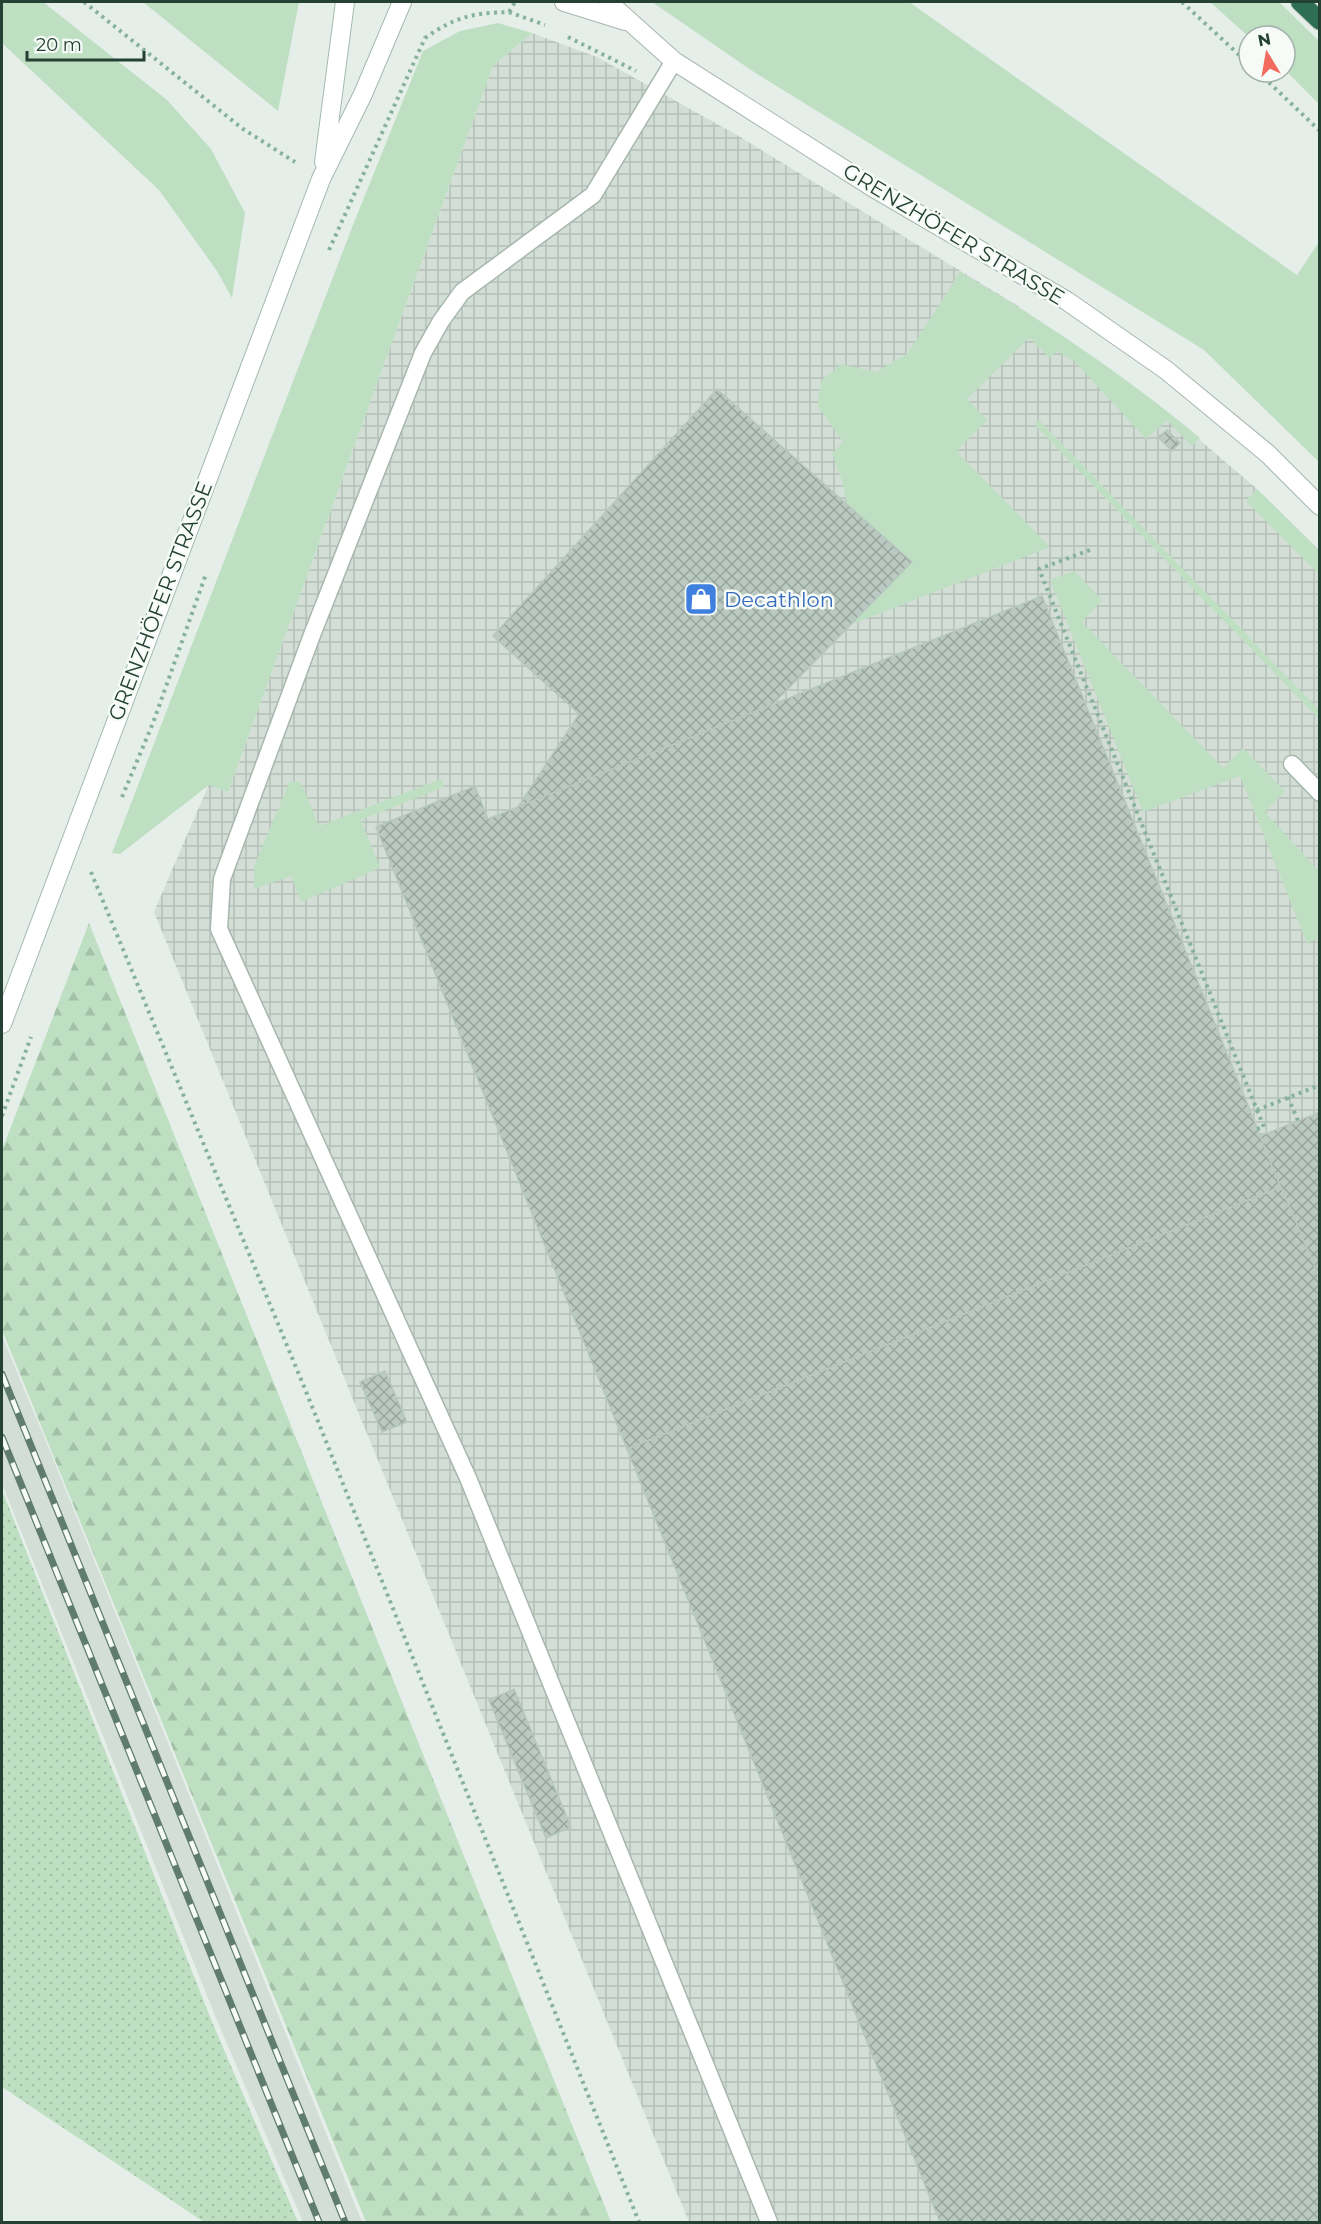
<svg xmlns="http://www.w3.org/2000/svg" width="1321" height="2224" font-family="Montserrat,sans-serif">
<defs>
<pattern id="industrial-grid" width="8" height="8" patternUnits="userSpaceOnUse" patternTransform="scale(1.5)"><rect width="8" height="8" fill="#d3ded7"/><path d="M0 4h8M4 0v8" fill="none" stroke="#b5c0b9"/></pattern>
<pattern id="forest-firs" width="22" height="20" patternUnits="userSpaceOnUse" patternTransform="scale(1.5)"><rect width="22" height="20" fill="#bedfc2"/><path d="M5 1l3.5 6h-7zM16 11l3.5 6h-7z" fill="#a3c1a7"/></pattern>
<pattern id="garden-dots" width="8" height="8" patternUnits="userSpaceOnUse" patternTransform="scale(1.5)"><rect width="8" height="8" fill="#bedfc2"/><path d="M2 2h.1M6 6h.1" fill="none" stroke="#a3c1a7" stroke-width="1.8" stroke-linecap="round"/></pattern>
<pattern id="building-cross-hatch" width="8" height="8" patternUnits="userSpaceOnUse" patternTransform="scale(1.5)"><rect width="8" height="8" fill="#bac9c1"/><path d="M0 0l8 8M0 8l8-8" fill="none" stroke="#97a59e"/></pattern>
</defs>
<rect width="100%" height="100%" fill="#e5eee9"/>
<polygon fill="#d3ded7" points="2,1336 45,1439 362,2222 303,2222 216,2018 2,1484"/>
<polygon fill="url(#industrial-grid)" points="532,33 597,57 735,134 1015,304 1166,411 1257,489 1319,550 1319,2222 689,2222 154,912 209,784 228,792 493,66"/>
<g fill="#bedfc2">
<polygon points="2,2 43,2 167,100 211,149 245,213 232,298 217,271 159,190 2,43"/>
<polygon points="143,2 299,2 278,111"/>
<polygon points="652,2 909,2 1297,275 1319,242 1319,462 1204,350 754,72"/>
<polygon points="1210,2 1279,2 1319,41 1319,104 1285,70 1285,36 1249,37"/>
<polygon points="498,23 532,33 493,66 228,792 209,785 120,854 112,853 353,225 423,51 460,31"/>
<path d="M960 272C1044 321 1125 376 1200 438L1192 446 1167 420 1146 439 1074 361 1057 351 1050 358 1029 338 967 399 987 420 958 449 960 455 1050 547 829 633 855 540 842 481 832 453 843 442 817 405 822 380 841 364 876 372 908 353Z"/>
<polygon points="1039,420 1319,710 1319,719 1034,424"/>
<polygon points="1257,489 1319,550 1319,574 1246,501"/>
<polygon points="1074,571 1102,600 1082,622 1223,768 1243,748 1285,791 1265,812 1319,871 1319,938 1307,943 1240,776 1143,812 1050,580"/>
<polygon points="441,779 444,787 361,820 380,868 301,902 291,876 254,889 254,866 290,781 300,782 303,787 319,826"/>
</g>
<polygon fill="url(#forest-firs)" points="89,923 611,2222 366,2222 2,1330 2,1150"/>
<polygon fill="url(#garden-dots)" points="2,1490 212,2022 298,2222 204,2222 2,2087"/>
<g fill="url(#building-cross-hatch)" stroke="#b7c8be" stroke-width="1.5">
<polygon points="717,389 912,562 772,705 518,807 579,714 493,636"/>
<polygon points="1167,430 1180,443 1172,451 1158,437"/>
<polygon points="1042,596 1281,1187 627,1449 376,827 475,786 488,819"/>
<polygon points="1320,1112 1320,1279 1318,1279 1260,1136"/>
<polygon points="1281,1187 1320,1279 1320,2222 940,2222 627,1449"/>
<polygon points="385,1371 407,1422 382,1432 360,1382"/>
<polygon points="514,1689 571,1827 546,1838 489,1700"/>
</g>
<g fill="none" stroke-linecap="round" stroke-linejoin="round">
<defs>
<g id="lane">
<polyline points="674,61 593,195 462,292 441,321 423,353 312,635 222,879 219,929 468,1478 769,2222"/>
<polyline points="1292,764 1320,793"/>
</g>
<g id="street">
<polyline points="564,2 625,21"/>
<polyline points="608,2 674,61 872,187 1067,301 1166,370 1268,454 1320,506"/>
</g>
<g id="secondary">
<polyline points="324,162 345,2"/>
<polyline points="2,1024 321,179 363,94 402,2"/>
</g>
<polyline id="highway" points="1300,2 1320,21"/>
</defs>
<use href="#lane" stroke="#a7b7af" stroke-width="19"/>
<use href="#street" stroke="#a7b7af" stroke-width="20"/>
<use href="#secondary" stroke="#a3baaf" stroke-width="20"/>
<use href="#highway" stroke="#c2cac6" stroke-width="20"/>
<g stroke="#86b29c" stroke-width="4" stroke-dasharray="3 4.5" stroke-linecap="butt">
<polyline points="84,2 243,129 295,162"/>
<polyline points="1182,2 1249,64"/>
<polyline points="509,12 545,25"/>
<polyline points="568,37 636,71"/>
<polyline points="1258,72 1320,131"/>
<path d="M329 250 425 38C455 17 472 13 509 12L515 2"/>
<polyline points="1090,550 1039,569 1257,1110 1320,1085"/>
<polyline points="122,797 153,723 206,574"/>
<polyline points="91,872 305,1389 639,2222"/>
<polyline points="1288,1097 1298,1121"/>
<polyline points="2,1116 31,1037"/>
<polyline points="1257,1129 1264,1127 1257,1110"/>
</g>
<use href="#lane" stroke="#fff" stroke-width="16"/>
<use href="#street" stroke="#fff" stroke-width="18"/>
<use href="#secondary" stroke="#fff" stroke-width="18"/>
<use href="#highway" stroke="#2f6e56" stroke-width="18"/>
<defs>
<g id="rail">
<polyline points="2,1374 345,2222"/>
<polyline points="2,1437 319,2222"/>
</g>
</defs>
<use href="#rail" stroke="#5f7c6f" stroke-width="7"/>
<use href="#rail" stroke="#f6fbf8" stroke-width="4.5" stroke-dasharray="14" stroke-linecap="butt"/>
</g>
<defs>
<symbol id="shop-square" viewBox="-11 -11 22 22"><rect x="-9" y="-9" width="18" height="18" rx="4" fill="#3f7fe0" stroke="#f6fbf8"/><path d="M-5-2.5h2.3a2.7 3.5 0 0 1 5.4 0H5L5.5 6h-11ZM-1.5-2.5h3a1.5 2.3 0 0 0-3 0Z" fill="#fff"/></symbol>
</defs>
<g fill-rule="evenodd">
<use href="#shop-square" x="682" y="580" width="38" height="38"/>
</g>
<g text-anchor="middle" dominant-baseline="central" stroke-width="5" stroke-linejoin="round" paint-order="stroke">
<g font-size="21" fill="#244134" stroke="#f6fbf8">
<text transform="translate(954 234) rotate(31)">GRENZHÖFER STRASSE</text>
<text transform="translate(160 601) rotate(-69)">GRENZHÖFER STRASSE</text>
</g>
<g font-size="21" fill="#366cbe" stroke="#f6fbf8" text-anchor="start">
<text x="724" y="599">Decathlon</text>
</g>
</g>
<rect width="1321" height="2224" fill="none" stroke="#244134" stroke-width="6"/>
<g transform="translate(1267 54) rotate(349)"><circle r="28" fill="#f6fbf8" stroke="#a2b1aa" stroke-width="1.5"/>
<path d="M0-4.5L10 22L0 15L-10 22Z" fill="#f36a5f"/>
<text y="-9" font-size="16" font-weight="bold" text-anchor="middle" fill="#244134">N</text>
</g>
<path d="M27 51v9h117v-9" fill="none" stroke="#244134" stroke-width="3"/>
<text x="36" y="51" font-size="18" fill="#244134" stroke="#f6fbf8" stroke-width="4.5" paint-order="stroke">20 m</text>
</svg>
